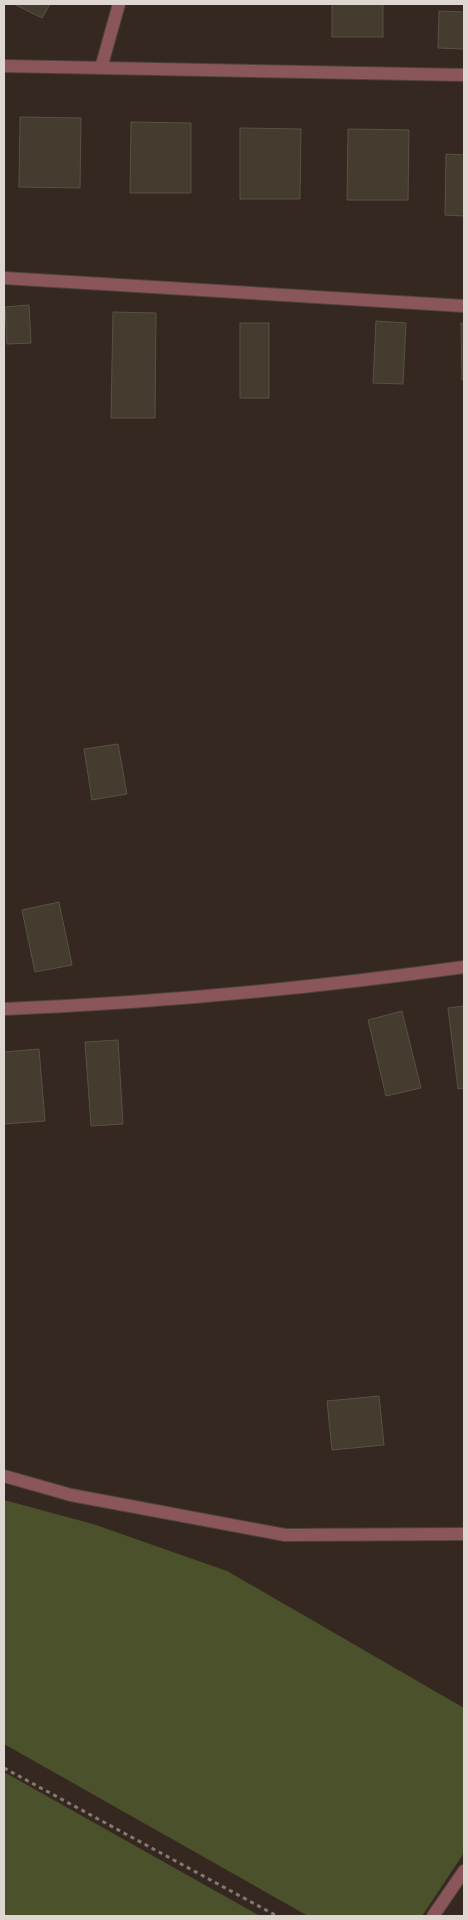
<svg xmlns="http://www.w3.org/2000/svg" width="468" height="1920" font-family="'Roboto Condensed',sans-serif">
<rect width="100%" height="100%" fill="#352820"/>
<g fill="#4b512a">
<polygon points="4,1500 93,1524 227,1571 464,1708 464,1853 422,1916 308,1916 4,1744"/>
<polygon points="4,1772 260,1916 4,1916"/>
</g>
<g fill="#433c2f" stroke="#595144">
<polygon points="14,4 50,4 42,18"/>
<rect x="332" y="4" width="51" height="33"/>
<polygon points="439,11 464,12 464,49 438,48"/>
<polygon points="20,117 81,118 80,188 19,187"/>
<polygon points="131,122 191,123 191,193 130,193"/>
<polygon points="240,128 301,129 300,199 240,199"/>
<polygon points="348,129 409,130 408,200 347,200"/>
<polygon points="446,154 464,155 464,216 445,215"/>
<polygon points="29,305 31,343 7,344 5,307"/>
<polygon points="113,312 156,313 155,418 111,418"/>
<polygon points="376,321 406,323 403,384 373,383"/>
<rect x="240" y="323" width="29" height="75"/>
<polygon points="461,323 464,323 464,380 462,380"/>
<polygon points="118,744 127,794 92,800 84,749"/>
<polygon points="59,902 72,965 35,972 22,910"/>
<polygon points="464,1006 464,1088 458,1089 448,1008"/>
<polygon points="402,1011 421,1088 386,1096 368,1020"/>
<polygon points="118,1040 123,1124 91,1126 85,1042"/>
<polygon points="39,1049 45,1121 4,1124 4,1052"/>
<polygon points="379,1396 384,1445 332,1450 327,1401"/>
</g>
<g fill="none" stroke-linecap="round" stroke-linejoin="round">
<defs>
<polyline id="service" points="433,1916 464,1871"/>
<g id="minor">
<polyline points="4,66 464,75"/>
<polyline points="101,68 119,4"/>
<polyline points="4,278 464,306"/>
<path d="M4 1009C158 1003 312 988 464 967"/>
<polyline points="4,1476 71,1495 285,1535 464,1534"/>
</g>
</defs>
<use href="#service" stroke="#50443c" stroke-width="14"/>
<use href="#minor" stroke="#50443c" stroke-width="14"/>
<polyline stroke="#847972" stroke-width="3" stroke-dasharray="4 4" stroke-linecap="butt" points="4,1768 277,1916"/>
<use href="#service" stroke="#8b5659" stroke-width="12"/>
<use href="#minor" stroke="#8b5659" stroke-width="12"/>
</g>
<rect width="468" height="1920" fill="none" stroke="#ded6d1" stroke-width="10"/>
</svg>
